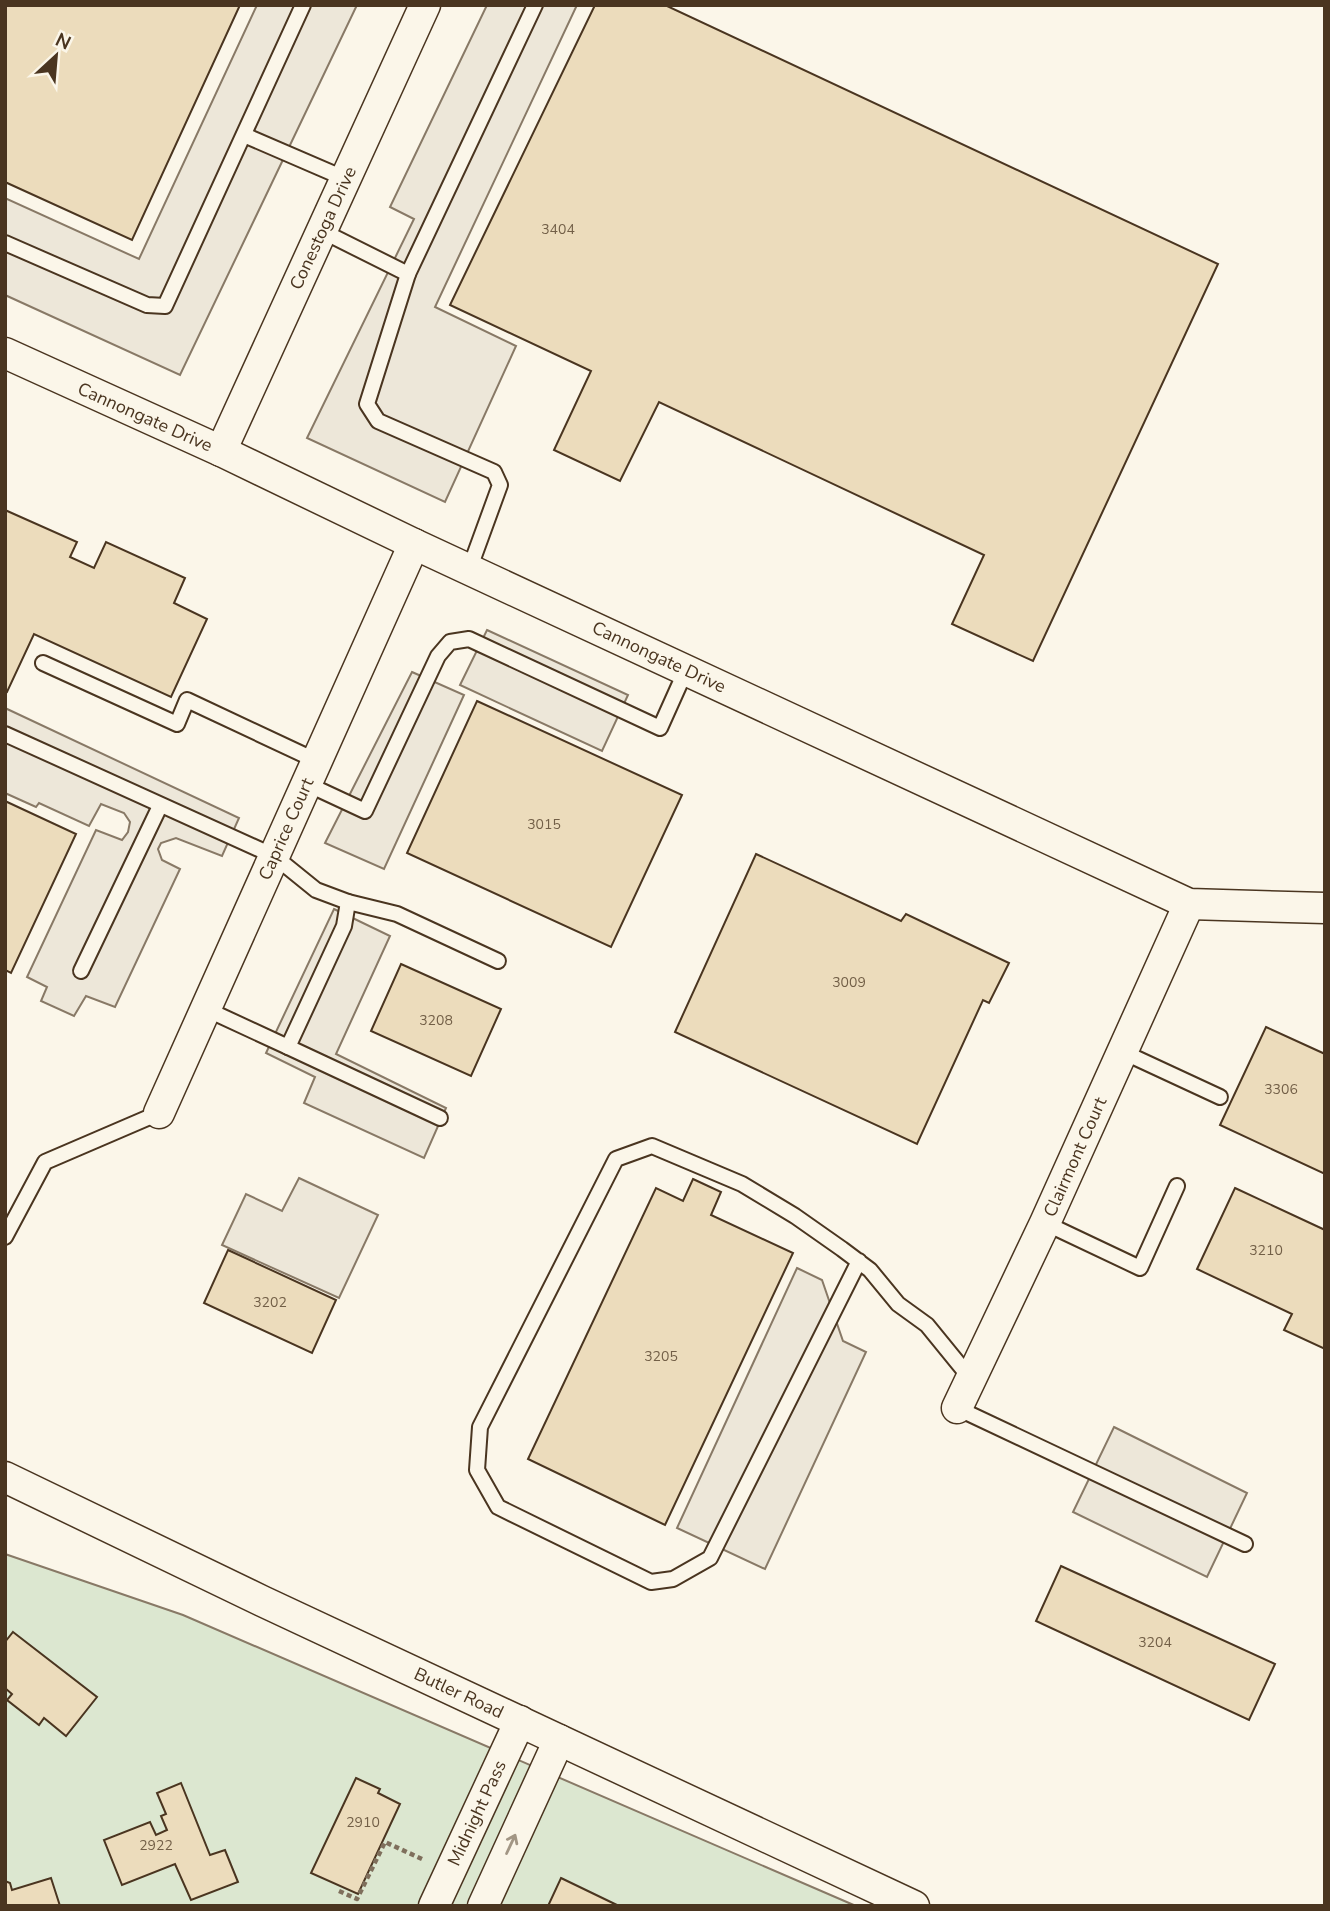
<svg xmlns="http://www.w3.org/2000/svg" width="1330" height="1911" font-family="'Nunito Sans',sans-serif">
<rect width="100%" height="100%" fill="#fbf6e9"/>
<polygon fill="#dce7d0" stroke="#887966" stroke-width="2" points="5,1554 183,1615 856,1906 5,1906"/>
<g fill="#ede7d9" stroke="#887966" stroke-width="2">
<polygon points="257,5 357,5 180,375 5,295 5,198 139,259"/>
<polygon points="487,5 577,5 435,307 516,346 445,502 307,438 414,219 390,207"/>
<polygon points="487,630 628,695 602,751 460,685"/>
<polygon points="412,672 464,695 384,869 325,843"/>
<polygon points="5,708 239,818 222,856 176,838 161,843 158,849 162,860 180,869 115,1007 86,996 74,1016 41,1001 47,987 27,977 96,830 122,840 128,832 130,822 124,813 101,804 89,826 39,803 36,807 5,793"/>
<polygon points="334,909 390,936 336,1054 446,1108 424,1158 304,1103 315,1077 266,1053"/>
<polygon points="299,1178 378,1215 339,1298 222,1245 246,1194 282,1211"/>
<polygon points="797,1268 822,1280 843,1341 866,1352 765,1569 677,1528"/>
<polygon points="1114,1427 1247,1493 1207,1577 1073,1512"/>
</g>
<g fill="#ecdcbc" stroke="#4a3520" stroke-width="2">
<polygon points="5,5 240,5 132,240 5,182"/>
<polygon points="595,5 665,5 1218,264 1033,661 952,624 984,555 659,402 620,481 554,450 591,371 450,305"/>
<polygon points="5,510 77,542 70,557 94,568 106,542 185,578 174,603 207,619 171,697 34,634 7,692 5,691"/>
<polygon points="477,701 682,795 611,947 407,853"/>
<polygon points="5,801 76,834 11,973 5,970"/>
<polygon points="756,854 901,921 906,914 1009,963 989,1003 983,1000 917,1144 675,1032"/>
<polygon points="401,964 501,1009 471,1076 371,1031"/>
<polygon points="1266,1027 1325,1054 1325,1174 1220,1125"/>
<polygon points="693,1179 721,1192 711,1215 793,1253 665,1525 528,1459 656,1188 683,1201"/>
<polygon points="1235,1188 1325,1230 1325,1349 1284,1330 1292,1314 1197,1269"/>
<polygon points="228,1250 336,1300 312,1353 204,1303"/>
<polygon points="1061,1566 1275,1664 1249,1720 1036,1621"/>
<polygon points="13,1632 97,1697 66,1736 44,1718 39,1725 7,1700 12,1694 5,1688 5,1642"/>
<polygon points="356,1778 380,1789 378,1793 400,1804 358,1894 311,1873"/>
<polygon points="181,1783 210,1855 225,1850 238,1882 191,1900 175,1864 122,1885 104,1840 150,1822 156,1835 167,1830 161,1816 166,1814 157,1793"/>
<polygon points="51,1878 60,1906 5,1906 5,1881 10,1883 12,1890"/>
<polygon points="561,1878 619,1906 548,1906"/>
</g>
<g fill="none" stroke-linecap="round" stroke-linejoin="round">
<defs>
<g id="lane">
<polyline points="244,135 346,179"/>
<polyline points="322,231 408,274"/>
<polyline points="5,243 147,305 165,306 303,5"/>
<polyline points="469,570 500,485 494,472 378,421 367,404 408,274 535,5"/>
<polyline points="43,663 177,724 187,700 317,761"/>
<polyline points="5,734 274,856 316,890 348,902 344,926 288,1047 206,1009"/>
<polyline points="307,784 365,811 438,656 450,642 469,639 660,728 686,670"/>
<polyline points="348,902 397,914 498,961"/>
<polyline points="81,971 160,806"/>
<polyline points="288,1047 440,1118"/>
<polyline points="1123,1052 1220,1097"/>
<polyline points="1045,1223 1140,1268 1177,1186"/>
<polyline points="5,1237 45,1162 159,1113"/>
<polyline points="859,1261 710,1558 673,1579 651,1582 498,1507 477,1470 480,1427 616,1159 652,1146 742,1184 795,1216 842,1249 870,1270 898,1304 927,1325 971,1379"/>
<polyline points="957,1408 1245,1544"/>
</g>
<g id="street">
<polyline points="5,353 221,451 414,544 1189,904 1325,908"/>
<polyline points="221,451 425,5"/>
<polyline points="159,1113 414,544"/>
<polyline points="957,1408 1045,1223 1189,904"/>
<polyline points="5,1477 262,1601 914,1906"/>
<polyline points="434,1906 520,1721"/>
<polyline points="483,1906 559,1740"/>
</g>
</defs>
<use href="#lane" stroke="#4a3520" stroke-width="18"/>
<use href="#street" stroke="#4a3520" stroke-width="33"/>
<polyline stroke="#7f6f5c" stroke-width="4.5" stroke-dasharray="5 3.5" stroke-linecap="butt" points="339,1891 357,1899 385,1842 422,1859"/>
<use href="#lane" stroke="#fbf6e9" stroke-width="14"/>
<use href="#street" stroke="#fbf6e9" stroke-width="30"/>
</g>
<defs><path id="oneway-shaft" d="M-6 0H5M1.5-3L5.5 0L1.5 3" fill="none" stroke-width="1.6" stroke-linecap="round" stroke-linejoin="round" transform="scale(1.75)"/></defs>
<use stroke="#a29684" href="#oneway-shaft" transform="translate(511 1844) rotate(-65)"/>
<g text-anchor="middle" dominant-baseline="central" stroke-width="5" stroke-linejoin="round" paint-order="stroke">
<g font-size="14" fill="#725f47">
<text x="558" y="229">3404</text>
<text x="544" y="824">3015</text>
<text x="849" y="982">3009</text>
<text x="436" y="1020">3208</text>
<text x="1281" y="1089">3306</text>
<text x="1266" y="1250">3210</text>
<text x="270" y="1302">3202</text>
<text x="661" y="1356">3205</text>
<text x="1155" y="1642">3204</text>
<text x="363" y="1822">2910</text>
<text x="156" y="1845">2922</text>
</g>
<g font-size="18" fill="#4a3520" stroke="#fbf6e9">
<text transform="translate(323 228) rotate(-65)">Conestoga Drive</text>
<text transform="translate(145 417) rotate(24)">Cannongate Drive</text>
<text transform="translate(659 657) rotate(25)">Cannongate Drive</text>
<text transform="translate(286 829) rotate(-66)">Caprice Court</text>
<text transform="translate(1075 1157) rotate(-66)">Clairmont Court</text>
<text transform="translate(459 1693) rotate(25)">Butler Road</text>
<text transform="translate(477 1813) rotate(-65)">Midnight Pass</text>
</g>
</g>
<rect width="1330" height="1911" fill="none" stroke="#4a3520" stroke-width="14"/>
<g transform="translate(56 56) rotate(26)" stroke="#fbf6e9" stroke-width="5" paint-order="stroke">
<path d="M0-5L12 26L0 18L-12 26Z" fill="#4a3520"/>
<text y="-10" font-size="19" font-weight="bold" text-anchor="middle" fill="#4a3520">N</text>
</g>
</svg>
